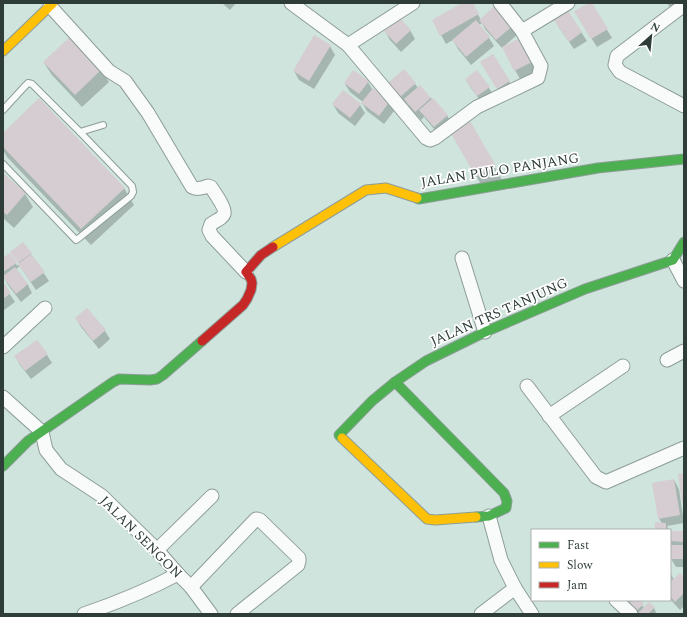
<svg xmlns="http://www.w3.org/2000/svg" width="687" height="617" font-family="Spectral,serif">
<rect width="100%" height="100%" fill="#cfe4dc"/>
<g fill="#0003">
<polygon points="222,3 236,3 230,10"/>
<polygon points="464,3 472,3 481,20 496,6 518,34 502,48 485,29 482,23 479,25 489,38 494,46 471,65 458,49 453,40 446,44 433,20"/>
<polygon points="591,3 612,38 597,47 580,20"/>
<polygon points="667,3 684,3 684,14 678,18"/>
<polygon points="566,9 587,41 574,49 558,26"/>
<polygon points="410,30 415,39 401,52 390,40 385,31"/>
<polygon points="330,46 335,55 314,89 299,80 294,71"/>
<polygon points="524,48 536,71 520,79 515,70"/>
<polygon points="493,55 514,90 503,97 486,71"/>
<polygon points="44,63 101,69 109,82 82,107 52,75"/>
<polygon points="466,80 489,88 494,96 483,104 471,88"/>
<polygon points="368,82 372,89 389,102 394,111 384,124 367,111 362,103 363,102 350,92 345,84"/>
<polygon points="415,84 418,88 431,98 447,115 452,124 439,135 424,117 421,120 410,108 407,103 406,105 394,92"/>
<polygon points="344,92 360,105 365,113 355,126 338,113 333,104"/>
<polygon points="469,121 502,180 484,190 451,131"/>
<polygon points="3,134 124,188 134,205 91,245 7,157 3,150"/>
<polygon points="3,175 25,194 33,207 14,228 3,218"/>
<polygon points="31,254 49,281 36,290 20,266 16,269 28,285 32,293 21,302 8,285 4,277 3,278 3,260 16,263 17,266 20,264 14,256"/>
<polygon points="3,284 15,302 4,310 3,309"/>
<polygon points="76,318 105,331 110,339 99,349 81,327"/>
<polygon points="37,341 47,355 52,363 31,379 20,365 16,357"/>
<polygon points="674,480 679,489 684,523 667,526 669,530 656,530 662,524 659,518"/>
<polygon points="670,531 684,532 684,567 676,567 671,559 670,552"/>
<polygon points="670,572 674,580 684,579 684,609 683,607 680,610 670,599"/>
<polygon points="626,600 643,600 640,602 644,608 649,603 654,608 656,612 654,614 638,614"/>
</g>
<g fill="#d5cdd1">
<polygon points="462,3 473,3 479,14 440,36 432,20"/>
<polygon points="589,3 592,3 608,29 591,39 574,11"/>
<polygon points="496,5 514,25 496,40 479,20"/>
<polygon points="566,8 582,32 569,42 552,17"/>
<polygon points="399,17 411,30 396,44 384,31"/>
<polygon points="476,20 490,37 466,57 452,40"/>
<polygon points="314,35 331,45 309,81 293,71"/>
<polygon points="71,36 102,69 75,95 43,62"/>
<polygon points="520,38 532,62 514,71 502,47"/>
<polygon points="493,54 510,81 497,89 480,62"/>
<polygon points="404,69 416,83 400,97 388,83"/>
<polygon points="353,70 369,81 359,94 344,83"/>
<polygon points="477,70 490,87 477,96 465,79"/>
<polygon points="420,85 431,98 415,112 404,99"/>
<polygon points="373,88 390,101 379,116 361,103"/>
<polygon points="343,90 361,104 350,118 332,104"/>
<polygon points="39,98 125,188 81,229 3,147 3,133"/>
<polygon points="433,98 448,115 434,127 419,110"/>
<polygon points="469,119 496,166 476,177 449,130"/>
<polygon points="3,173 26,193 7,215 3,212"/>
<polygon points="23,242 32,253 18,263 10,252"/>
<polygon points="10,253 17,263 3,272 3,258"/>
<polygon points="31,254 45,272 31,282 18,264"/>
<polygon points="15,267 28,284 16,294 3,277 3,276"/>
<polygon points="3,282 11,293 3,299"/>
<polygon points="87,308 106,330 93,341 75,318"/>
<polygon points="37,340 48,354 25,371 14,356"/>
<polygon points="684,473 684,503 682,503 678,474"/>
<polygon points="674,479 680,515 658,519 652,483"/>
<polygon points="655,522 666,523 666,530 655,530"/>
<polygon points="670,531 684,531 684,542 670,541"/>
<rect x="670" y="545" width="14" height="14"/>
<polygon points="680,573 684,577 684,593 675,602 670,596 670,582"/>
<polygon points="633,600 640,600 644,604 636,611 629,603"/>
<polygon points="649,602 655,607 648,614 639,614 638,613"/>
</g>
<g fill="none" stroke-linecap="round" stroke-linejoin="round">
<defs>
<g id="lane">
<polyline points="3,110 26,85 28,83 32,84 80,132 132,186 133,192 131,196 79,238 76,240 3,164"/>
<polyline points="80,132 103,125"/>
</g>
<g id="street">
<polyline points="291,3 348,45 426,138 430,140 435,138 477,107 538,78 541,66 522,31 500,3"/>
<polyline points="684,5 617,56 615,65 620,72 684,106"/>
<path d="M50 6 109 71 125 81 148 113 192 187C197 190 203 188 208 186L211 187C214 192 226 208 224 214 223 218 215 221 211 224L209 230 212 236 246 272"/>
<polyline points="522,31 568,3"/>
<polyline points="348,45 413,3"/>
<polyline points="462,258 485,332"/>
<polyline points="673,260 684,281"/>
<polyline points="3,347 45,308"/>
<polyline points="667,360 684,351"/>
<polyline points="527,386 596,477 606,482 684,448"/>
<polyline points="3,397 42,432 46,450 61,469 102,496 157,550 178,574 191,587 211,614"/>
<polyline points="549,416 623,366"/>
<polyline points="489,516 501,560 515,588 532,614"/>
<polyline points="157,550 212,496"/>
<polyline points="191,587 256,519 257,519 260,520 299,558 299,561 298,565 237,614"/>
<polyline points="616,600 631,614"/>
<path d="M84 614C116 603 148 590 178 574"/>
<polyline points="481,614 515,588"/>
</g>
<g id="fast">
<polyline points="417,198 419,199 598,168 684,159"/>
<polyline points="395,382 504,493 507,501 506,508 489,516 476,517"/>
<polyline points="342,438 339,435 372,401 395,382 426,361 485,332 585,289 673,260 684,242"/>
<polyline points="3,466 28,441 113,382 119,379 150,380 157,379 163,375 202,341"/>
</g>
<g id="slow">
<polyline points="3,51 53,3"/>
<polyline points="273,247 366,190 386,188 417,198"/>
<polyline points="342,438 427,519 435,520 476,517"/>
</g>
<polyline id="jam" points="202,341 243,305 247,299 251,290 252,283 251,279 246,272 261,255 273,247"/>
</defs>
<use href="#lane" stroke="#8d9d97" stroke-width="8"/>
<use href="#street" stroke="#8d9d97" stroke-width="15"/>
<use href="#fast" stroke="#8d9d97" stroke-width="11"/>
<use href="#slow" stroke="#8d9d97" stroke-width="11"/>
<use href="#jam" stroke="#8d9d97" stroke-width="11"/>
<use href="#lane" stroke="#f8fbfa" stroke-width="6"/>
<use href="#street" stroke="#f8fbfa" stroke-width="13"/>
<use href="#fast" stroke="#4caf50" stroke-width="9"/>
<use href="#slow" stroke="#ffc107" stroke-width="9"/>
<use href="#jam" stroke="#c62828" stroke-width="9"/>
</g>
<g text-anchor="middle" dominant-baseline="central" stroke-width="3.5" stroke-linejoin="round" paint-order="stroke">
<g font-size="14" fill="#2e3d37" stroke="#fff">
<text transform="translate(500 170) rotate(-9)">JALAN PULO PANJANG</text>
<text transform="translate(499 312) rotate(-24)">JALAN TRS TANJUNG</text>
<text transform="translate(141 537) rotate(45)">JALAN SENGON</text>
</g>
</g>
<rect width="687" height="617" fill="none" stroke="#2e3d37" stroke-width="8"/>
<rect x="531" y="529" width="140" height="72" fill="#ffffff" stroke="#abb1af"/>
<rect x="539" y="542" width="20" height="6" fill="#4caf50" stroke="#abb1af"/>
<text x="567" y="549" font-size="12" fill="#2e3d37">Fast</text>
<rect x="539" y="562" width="20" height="6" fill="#ffc107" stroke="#abb1af"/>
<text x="567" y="569" font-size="12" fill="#2e3d37">Slow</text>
<rect x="539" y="582" width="20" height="6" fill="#c62828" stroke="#abb1af"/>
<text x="567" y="589" font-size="12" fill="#2e3d37">Jam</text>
<g transform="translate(651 36) rotate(27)" stroke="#ffffff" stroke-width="3" paint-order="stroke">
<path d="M0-3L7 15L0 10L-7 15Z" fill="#2e3d37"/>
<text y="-6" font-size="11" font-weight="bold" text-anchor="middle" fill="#2e3d37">N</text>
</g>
</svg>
